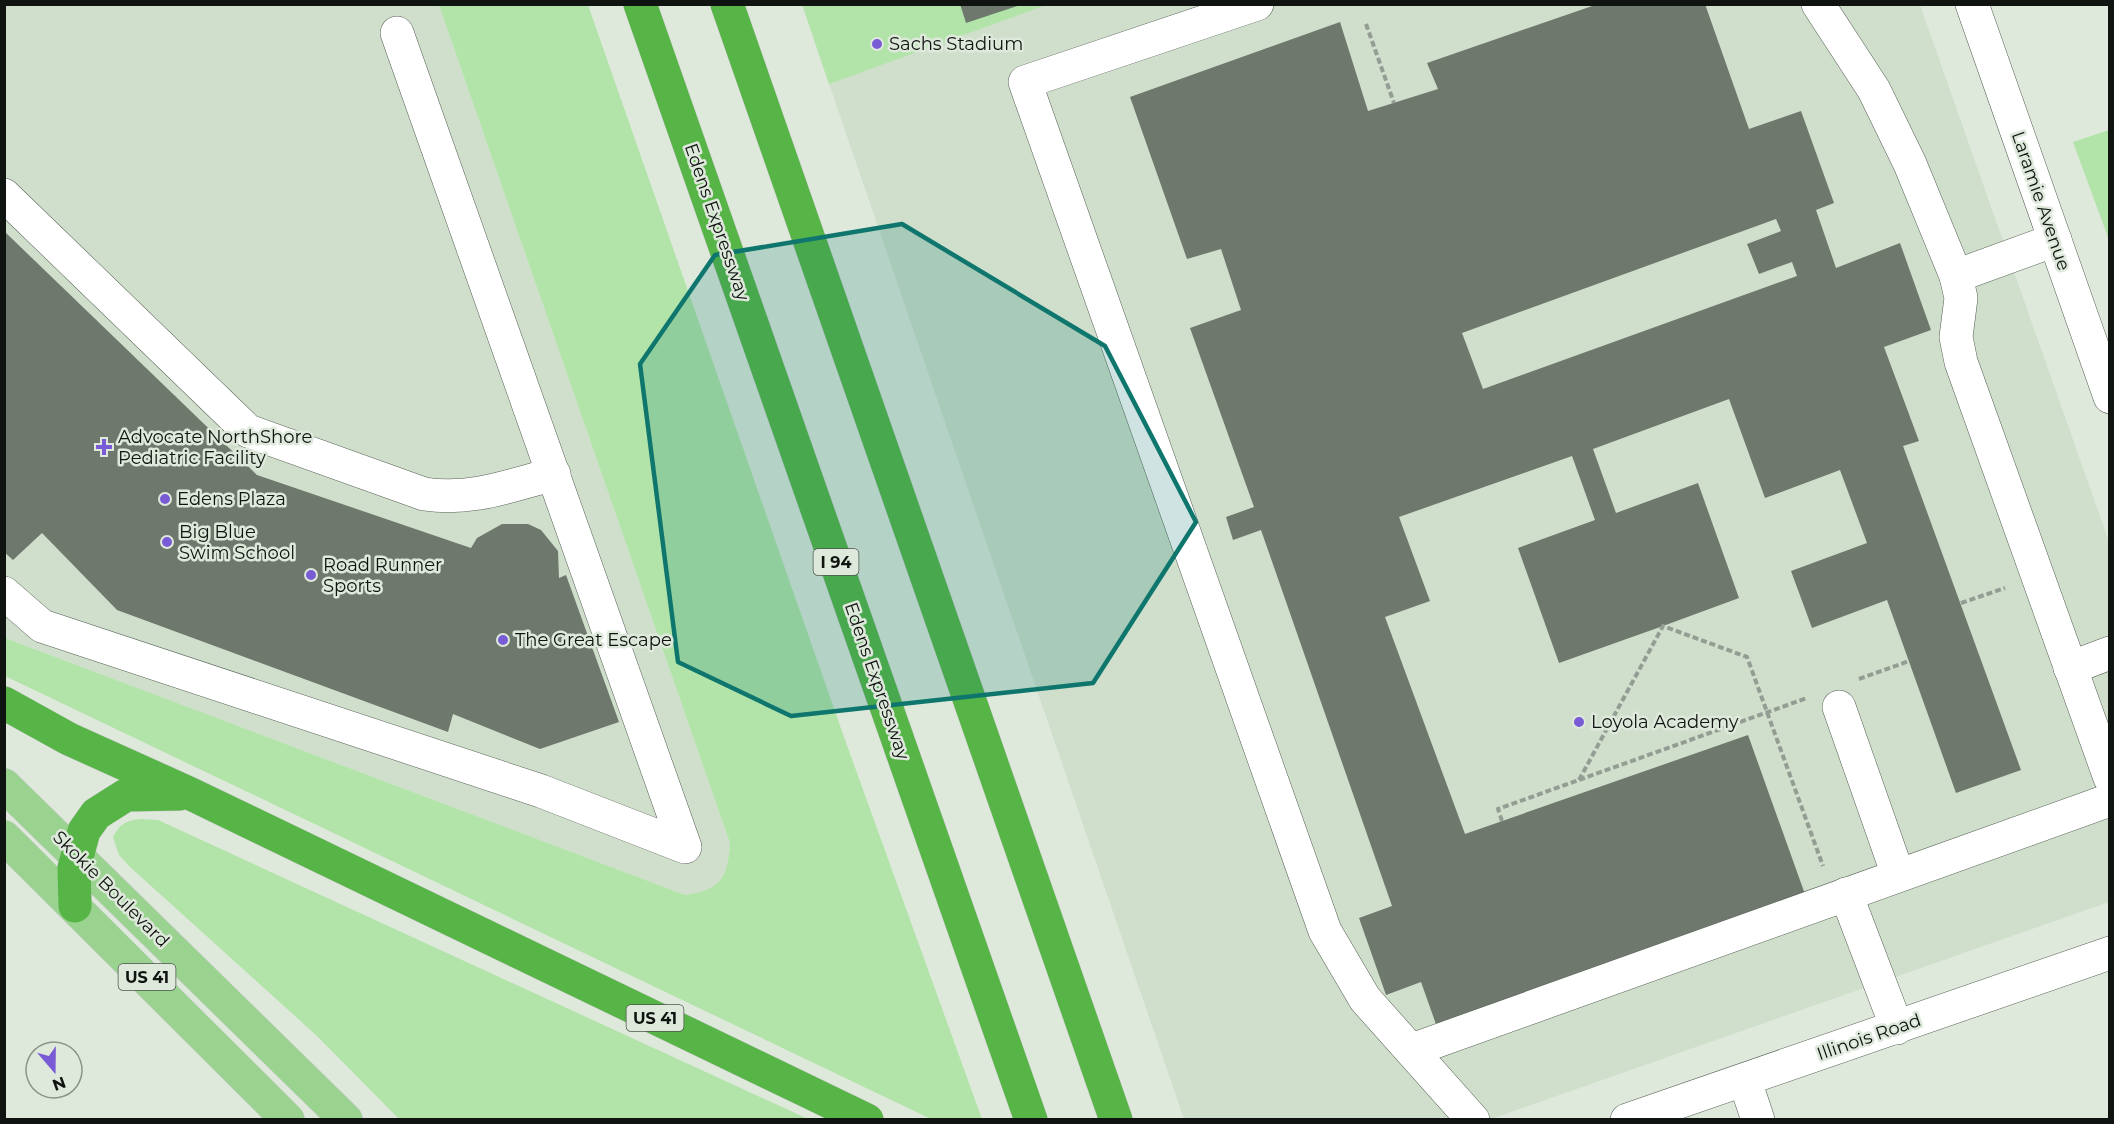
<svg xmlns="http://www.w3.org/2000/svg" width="2114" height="1124" font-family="Montserrat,sans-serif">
<rect width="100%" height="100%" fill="#dee9dc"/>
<g fill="#cfdfcc">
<polygon points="4,5 439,5 730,843 728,864 719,883 704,893 685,895 5,638"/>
<polygon points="802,5 1920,5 2109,542 2109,902 1491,1119 1184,1119"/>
</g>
<g fill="#b2e4a9">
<polygon points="802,4 1046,5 829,84"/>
<path d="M439 5H588L844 737 982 1119H931L5 676V638L685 895C721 891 728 876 730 843Z"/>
<polygon points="2109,130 2110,130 2109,240 2073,142"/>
<path d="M140 819 158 820 808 1119H399L317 1036 130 867 119 855 113 837C120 824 125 821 140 819Z"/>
</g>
<g fill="#6f786d" fill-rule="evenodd">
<polygon points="960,4 1020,4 1020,5 966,23"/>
<path d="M1598 4H1705L1749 129 1801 111 1834 203 1816 210 1836 268 1900 243 1931 330 1884 347 1919 441 1903 446 2021 770 1956 793 1887 600 1812 628 1791 571 1867 543 1840 470 1765 498 1729 399 1593 449 1616 513 1698 483 1739 598 1663 626 1559 663 1518 548 1595 520 1572 456 1399 517 1430 601 1385 617 1465 834 1748 735 1806 897 1437 1027 1421 982 1386 995 1359 918 1392 906 1261 530 1233 540 1226 517 1254 507 1190 328 1241 310 1221 249 1187 259 1130 97 1340 22 1368 111 1438 89 1427 63ZM1776 219 1781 231 1747 244 1759 274 1792 262 1797 276 1483 389 1462 333Z"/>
<polygon points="4,231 257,475 471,548 477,538 502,524 528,524 541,530 558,551 559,578 566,575 619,722 540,749 453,714 448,732 117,610 42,533 13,560 4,552"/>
</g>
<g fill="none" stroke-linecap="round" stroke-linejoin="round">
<defs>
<g id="minor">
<polyline points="1257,4 1025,82 1325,931 1365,999 1473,1120"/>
<polyline points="1818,4 1874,90 1910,164 1956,276 1961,298 1956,337 1961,362 2110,778"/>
<polyline points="1972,4 2110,397"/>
<path d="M4 195 248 431 424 494C472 501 508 486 554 474"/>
<polyline points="1956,276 2055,240"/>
<polyline points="4,593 42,626 541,791 685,847 397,33"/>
<polyline points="2070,668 2110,653"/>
<polyline points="1839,707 1898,875"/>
<polyline points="1846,894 1897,1028"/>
<polyline points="1412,1050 2110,800"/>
<polyline points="1745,1081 1758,1120"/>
<polyline points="1627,1120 2110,953"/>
</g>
<g id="major">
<polyline points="4,785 346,1120"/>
<polyline points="4,837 288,1120"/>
</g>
<g id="highway">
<polyline points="640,4 1031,1120"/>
<polyline points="727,4 1116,1120"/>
<polyline points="4,703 69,739 191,794 867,1120"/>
<polyline points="75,906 74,868 84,831 96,814 126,795 180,794"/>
</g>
</defs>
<use href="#minor" stroke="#576055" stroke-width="34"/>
<use href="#major" stroke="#cacbca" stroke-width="34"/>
<use href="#highway" stroke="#cacbca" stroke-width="34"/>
<g stroke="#949d93" stroke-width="4" stroke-dasharray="6 3" stroke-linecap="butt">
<polyline points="1366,24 1394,103"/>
<polyline points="1961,603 2005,588"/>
<polyline points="1859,679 1909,661"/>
<polyline points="1579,780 1663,626 1747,657 1823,866"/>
<polyline points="1502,821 1498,809 1807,698"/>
</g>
<use href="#minor" stroke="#fff" stroke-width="33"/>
<use href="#major" stroke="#9ad290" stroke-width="33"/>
<use href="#highway" stroke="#57b446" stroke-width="33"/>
</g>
<path fill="#0f766e" fill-opacity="0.2" stroke="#0f766e" stroke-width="4.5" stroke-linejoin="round" d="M902 224 1105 346 1196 522 1093 683 791 716 678 662 640 364 715 255Z"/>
<g fill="#795bd5" stroke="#dee9dc" stroke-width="2">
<circle cx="877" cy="44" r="6"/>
<path d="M101 438h6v6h6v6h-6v6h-6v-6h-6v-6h6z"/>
<circle cx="165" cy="499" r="6"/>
<circle cx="167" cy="542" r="6"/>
<circle cx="311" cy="575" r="6"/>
<circle cx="503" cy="640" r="6"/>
<circle cx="1579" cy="722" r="6"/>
</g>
<g text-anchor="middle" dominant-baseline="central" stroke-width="5" stroke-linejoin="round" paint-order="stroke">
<g fill="#dee9dc" stroke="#4e544d" stroke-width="1.5">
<rect x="813.5" y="549" width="45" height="26" rx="4.5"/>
<rect x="118.5" y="964" width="57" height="26" rx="4.5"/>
<rect x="626.5" y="1005" width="57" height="26" rx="4.5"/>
</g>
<g font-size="16" font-weight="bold" fill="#101410">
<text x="836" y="562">I 94</text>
<text x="147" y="977">US 41</text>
<text x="655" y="1018">US 41</text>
</g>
<g font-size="18" fill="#101410" stroke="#dee9dc" text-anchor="start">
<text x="889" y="44">Sachs Stadium</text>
<text x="118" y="437">Advocate NorthShore<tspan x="118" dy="21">Pediatric Facility</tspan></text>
<text x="177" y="499">Edens Plaza</text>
<text x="179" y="532">Big Blue<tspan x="179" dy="21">Swim School</tspan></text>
<text x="323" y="565">Road Runner<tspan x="323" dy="21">Sports</tspan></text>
<text x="515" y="640">The Great Escape</text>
<text x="1591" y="722">Loyola Academy</text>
</g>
<g font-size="18" fill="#101410" stroke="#dee9dc">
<text transform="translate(2041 201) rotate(71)">Laramie Avenue</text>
<text transform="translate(717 222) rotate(71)">Edens Expressway</text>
<text transform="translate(877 681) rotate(71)">Edens Expressway</text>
<text transform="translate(111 889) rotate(45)">Skokie Boulevard</text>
<text transform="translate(1869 1037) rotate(-19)">Illinois Road</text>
</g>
</g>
<rect width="2114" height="1124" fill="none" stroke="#101410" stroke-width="12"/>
<g transform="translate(54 1070) rotate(160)"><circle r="28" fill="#dee9dc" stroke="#8c948a" stroke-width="1.5"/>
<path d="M0-4.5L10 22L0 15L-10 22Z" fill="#795bd5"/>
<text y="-9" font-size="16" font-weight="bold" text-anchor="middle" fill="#101410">N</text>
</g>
</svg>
